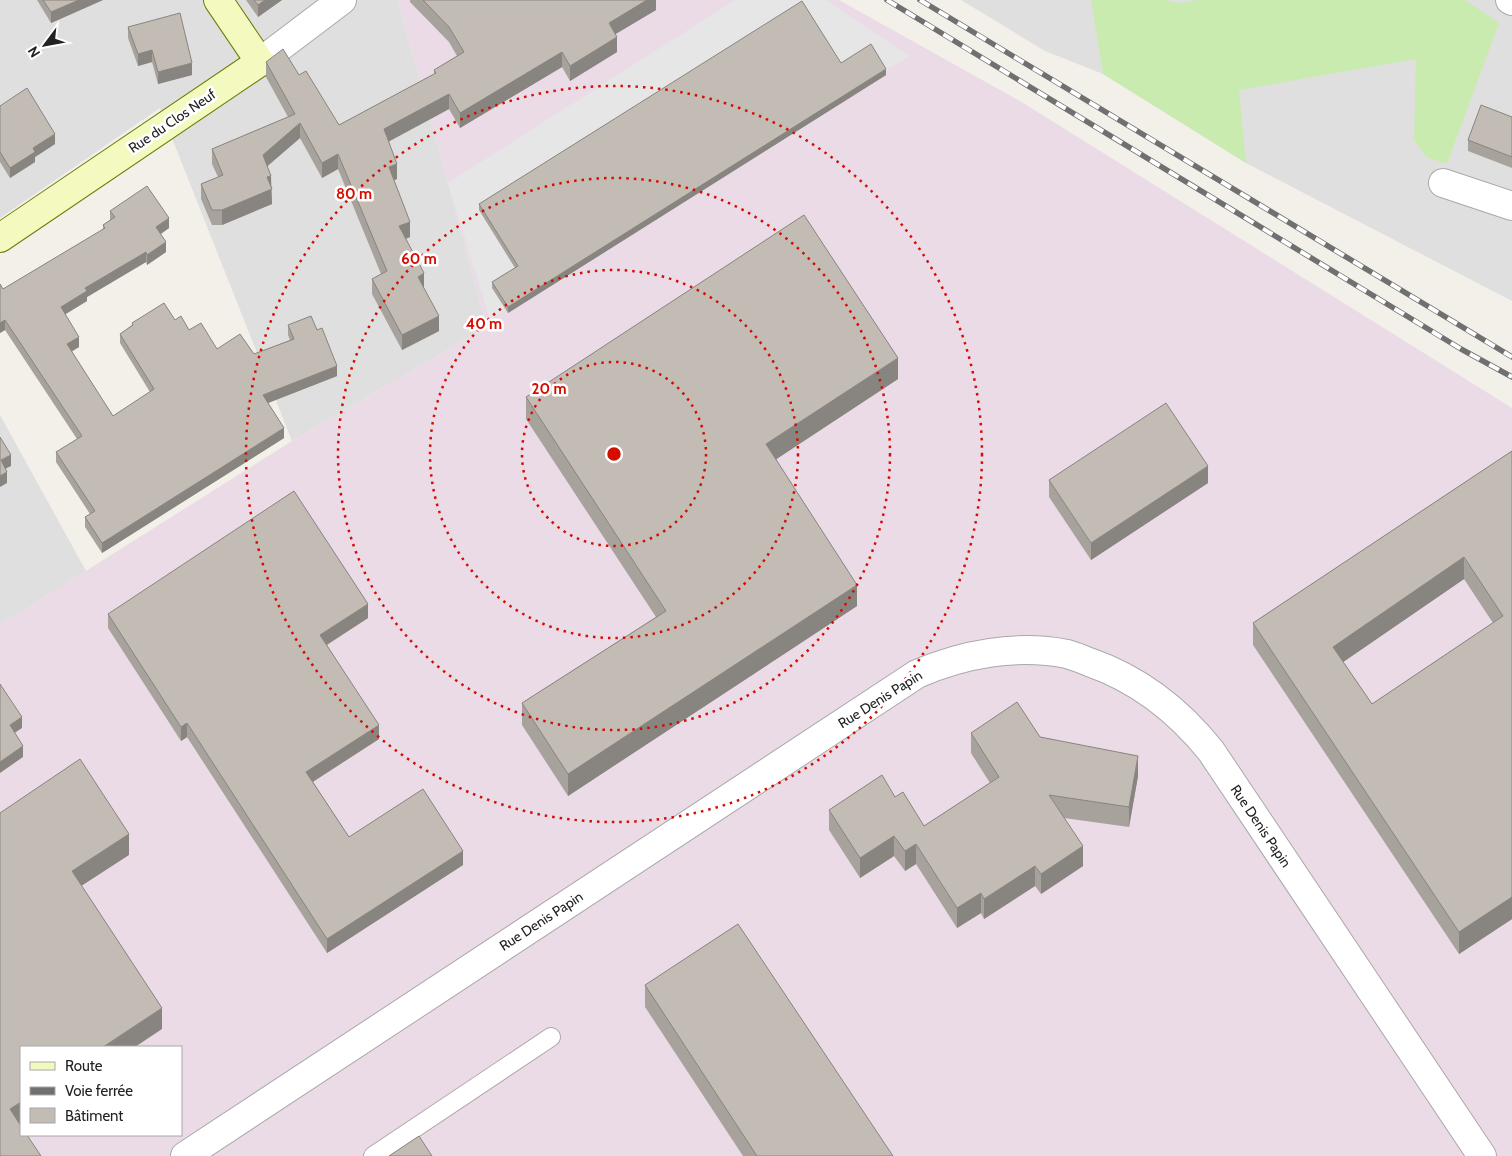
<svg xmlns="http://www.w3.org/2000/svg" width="1512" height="1156" font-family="Cabin,sans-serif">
<rect width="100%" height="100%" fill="#f2f0e9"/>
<g fill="#e0dfdf">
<polygon points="0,0 398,0 487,327 292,441 160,108 0,218"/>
<polygon points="961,0 1512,0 1512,301 1246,163 1103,74 1045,51"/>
<polygon points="0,415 86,571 0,625"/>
</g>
<path fill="#ebdbe7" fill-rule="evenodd" d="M398 0H839L1020 101 1512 408V1156H0V625L292 441 487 327ZM21 1047H181V1135H21Z"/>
<polygon fill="#c9ebb0" points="1091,0 1166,0 1178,3 1198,0 1465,0 1499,23 1447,164 1426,157 1414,140 1416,59 1239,90 1246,163 1103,74"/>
<polygon fill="#e6e6e6" points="735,0 826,0 909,56 490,320 448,183"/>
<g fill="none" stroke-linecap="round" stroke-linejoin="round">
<defs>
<polyline id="lane" points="373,1156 551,1037"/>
<g id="street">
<polyline points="1510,0 1512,1"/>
<polyline points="260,62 342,0"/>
<polyline points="1443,183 1512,206"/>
<path d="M185 1156 917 674C963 654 1017 644 1067 654 1074 656 1082 659 1089 662 1138 679 1179 711 1211 751L1482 1156"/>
</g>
<polyline id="secondary" points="0,238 260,62 218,0"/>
</defs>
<use href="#lane" stroke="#a9a9a9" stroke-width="20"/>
<use href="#street" stroke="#a9a9a9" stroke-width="30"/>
<use href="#secondary" stroke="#697d05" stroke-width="30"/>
<use href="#lane" stroke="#fff" stroke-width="18"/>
<use href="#street" stroke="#fff" stroke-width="28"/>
<use href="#secondary" stroke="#f4fabf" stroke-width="28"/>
<defs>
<g id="rail">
<polyline points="887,0 1461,349 1512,377"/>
<polyline points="920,0 1512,357"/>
</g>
</defs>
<use href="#rail" stroke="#707070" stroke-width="5.5"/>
<use href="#rail" stroke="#fff" stroke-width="4" stroke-dasharray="11" stroke-linecap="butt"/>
</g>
<g fill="#a8a29c" fill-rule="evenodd">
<polygon points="37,0 103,0 51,23"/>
<polygon points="246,0 282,0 258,17"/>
<polygon points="410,0 656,0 656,10 615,34 617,52 570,81 562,67 460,128 449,109 388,142 397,179 394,180 410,237 406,239 439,331 402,350 372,294 372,279 381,274 338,169 322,178 300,138 267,166 271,188 272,204 222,225 212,225 201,199 201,184 218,177 212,164 212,149 288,117 266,77 266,62 299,75 339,125 434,74 434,70 457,56 449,42 410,2"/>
<polygon points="128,27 192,75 158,84 152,62 138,66 128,38"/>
<polygon points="841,63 886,75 508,313 492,288 492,282 515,268 479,210 479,204"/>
<polygon points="0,106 55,144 35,157 35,162 10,178 0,162"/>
<polygon points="1512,117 1512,168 1468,151 1468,140"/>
<polygon points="110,211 169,228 161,234 166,252 147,265 146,262 87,297 87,301 65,314 79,347 71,352 113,416 150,392 120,343 120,334 132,325 132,323 175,320 217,349 254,354 290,340 288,335 288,325 337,376 268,403 284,438 102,553 85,527 85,517 90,514 56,462 56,452 77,439 5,330 0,333 0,284 3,289 103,230 103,225 110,220"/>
<polygon points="898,379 776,459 857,606 568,796 522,725 522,703 656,617 526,419 526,397"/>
<path d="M1512 451V919L1459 954 1253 645V623ZM1464 579 1493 623 1372 704 1343 662Z"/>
<polygon points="1049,480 1208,483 1091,560 1049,497"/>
<polygon points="108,614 368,618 327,645 379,739 313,782 349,837 463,865 327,953 187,737 181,741 108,628"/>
<polygon points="971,733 1040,737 1138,776 1129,827 1064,818 1083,866 1041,894 1035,886 984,919 981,913 957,928 916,864 905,871 894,856 860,878 829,830 829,810 895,797 924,826 990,783 971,753"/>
<polygon points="645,985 893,1156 743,1156 645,1007"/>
</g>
<g fill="#88847f">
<polygon points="79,0 103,0 51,23 51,12"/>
<polygon points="265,0 282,0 258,17 258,5"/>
<polygon points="647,0 656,0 656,10 609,38 609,23"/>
<polygon points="617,37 617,52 570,81 570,66"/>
<polygon points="152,50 152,62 138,66 138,54"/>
<polygon points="562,52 562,67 460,128 460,113"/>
<polygon points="192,63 192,75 158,84 158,72"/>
<polygon points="886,69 886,75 508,313 508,307"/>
<polygon points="449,94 449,109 384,144 384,129"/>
<polygon points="300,123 300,138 263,170 263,155"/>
<polygon points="55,134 55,144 35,157 35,162 10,178 10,168 33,148"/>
<polygon points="338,154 338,169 322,178 322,163"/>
<polygon points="397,164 397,179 389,182 389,167"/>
<polygon points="271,176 272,204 222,225 222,210 267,177"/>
<polygon points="169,218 169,228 156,237 156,227"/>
<polygon points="410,222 410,237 399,241 399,226"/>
<polygon points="166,242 166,252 147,265 147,255"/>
<polygon points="146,252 146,262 87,297 87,301 61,317 61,307 85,288"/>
<polygon points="424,273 424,288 418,277"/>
<polygon points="439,316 439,331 402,350 402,335"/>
<polygon points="5,320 5,330 0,333 0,323"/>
<polygon points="79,337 79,347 67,354 67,344"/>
<polygon points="898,358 898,379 766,466 766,444"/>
<polygon points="337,366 337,376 263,405 263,395"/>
<polygon points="284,428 284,438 102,553 102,543"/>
<polygon points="11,455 11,466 1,471 1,460"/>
<polygon points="1208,466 1208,483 1091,560 1091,543"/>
<polygon points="7,472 7,483 0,487 0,476"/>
<polygon points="1464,557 1464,579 1333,669 1333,647"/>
<polygon points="857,585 857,606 568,796 568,774"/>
<polygon points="368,604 368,618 320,649 320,635"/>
<polygon points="22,717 22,728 10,736 10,725"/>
<polygon points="187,723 187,737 181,741 181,727"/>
<polygon points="379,725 379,739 306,786 306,772"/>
<polygon points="23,746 23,757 0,773 0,762"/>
<polygon points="1138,756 1138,776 1129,827 1129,807"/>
<polygon points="129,834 129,855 72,892 72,871"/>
<polygon points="894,836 894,856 860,878 860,858"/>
<polygon points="916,844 916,864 905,871 905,851"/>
<polygon points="1083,846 1083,866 1041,894 1041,874"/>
<polygon points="463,851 463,865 327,953 327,939"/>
<polygon points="1035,866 1035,886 984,919 984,899"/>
<polygon points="981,893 981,913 957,928 957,908"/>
<polygon points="1512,897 1512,919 1459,954 1459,932"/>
<polygon points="162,1008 162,1029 135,1047 103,1047"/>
<polygon points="21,1102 21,1123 10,1130 10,1109"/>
</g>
<g fill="#c3bcb5" stroke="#88847f" fill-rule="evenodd">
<polygon points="43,0 79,0 51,12"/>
<polygon points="254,0 265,0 258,5"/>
<polygon points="423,0 647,0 609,23 617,37 570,66 562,52 460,113 449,94 384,129 397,164 389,167 410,222 399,226 424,273 418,277 439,316 402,335 372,279 387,271 338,154 322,163 300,123 263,155 271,176 267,177 272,189 222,210 212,210 201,184 223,175 212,149 295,114 266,62 283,49 299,75 306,71 339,125 436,73 434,70 464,52 449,27"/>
<polygon points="802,1 841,63 871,44 886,69 508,307 492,282 518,266 479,204"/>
<polygon points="180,13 192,63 158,72 152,50 138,54 128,27"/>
<polygon points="27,88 55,134 33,148 35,152 10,168 0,152 0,106"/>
<polygon points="1481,105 1512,117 1512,157 1468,140"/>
<polygon points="147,186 169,218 156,227 166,242 147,255 146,252 85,288 87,291 61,307 79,337 67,344 113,416 154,389 120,334 133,325 132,323 164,303 175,320 181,316 189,330 201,323 217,349 240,334 254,354 294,339 288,325 311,316 317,330 322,328 337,366 263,395 284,428 102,543 85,517 95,511 56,452 82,436 5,320 0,323 0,284 3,289 105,228 103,225 115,217 110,211"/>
<polygon points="804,215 898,358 766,444 857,585 568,774 522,703 666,611 526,397"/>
<polygon points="1166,403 1208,466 1091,543 1049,480"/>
<polygon points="0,437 11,455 1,460 7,472 0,476"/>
<path d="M1512 451V897L1459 932 1253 623ZM1464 557 1503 616 1372 704 1333 647Z"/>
<polygon points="294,491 368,604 320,635 379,725 306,772 349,837 423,789 463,851 327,939 187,723 181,727 108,614"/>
<polygon points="0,684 22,717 10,725 23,746 0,762"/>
<polygon points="1017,702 1040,737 1138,756 1129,807 1049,795 1083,846 1041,874 1035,866 984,899 981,893 957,908 916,844 905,851 894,836 860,858 829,810 882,775 895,797 903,792 924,826 999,777 971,733"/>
<polygon points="80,759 129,834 72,871 162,1008 103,1047 21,1047 21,1102 10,1109 21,1126 21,1135 27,1135 41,1156 0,1156 0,813"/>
<polygon points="738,924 893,1156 757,1156 645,985"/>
<polygon points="419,1136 432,1156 389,1156"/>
</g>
<g fill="none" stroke="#d40d00" stroke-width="2.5" stroke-dasharray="2.5 5">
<circle cx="614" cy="454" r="92"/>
<circle cx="614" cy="454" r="184"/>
<circle cx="614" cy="454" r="276"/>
<circle cx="614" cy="454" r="368"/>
</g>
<g text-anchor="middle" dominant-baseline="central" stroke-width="5" stroke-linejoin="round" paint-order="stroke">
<g font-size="14" fill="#222" stroke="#fff">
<text transform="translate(172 121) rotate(-34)">Rue du Clos Neuf</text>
<text transform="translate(880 699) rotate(-32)">Rue Denis Papin</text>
<text transform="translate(1261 826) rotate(56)">Rue Denis Papin</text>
<text transform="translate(541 921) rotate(-33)">Rue Denis Papin</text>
</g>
</g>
<circle cx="614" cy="454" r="8" fill="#d40d00" stroke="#fff" stroke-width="2.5"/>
<g font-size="15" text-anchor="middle" font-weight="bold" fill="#d40d00" stroke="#fff" stroke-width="5" stroke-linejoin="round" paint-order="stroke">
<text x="354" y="199">80 m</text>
<text x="419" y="264">60 m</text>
<text x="484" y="329">40 m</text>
<text x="549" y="394">20 m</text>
</g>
<rect x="20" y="1046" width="162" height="90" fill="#ffffff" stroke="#a7a7a7"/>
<rect x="30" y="1062" width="25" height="8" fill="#f4fabf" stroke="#a7a7a7"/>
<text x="65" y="1071" font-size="15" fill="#222222">Route</text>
<rect x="30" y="1087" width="25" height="8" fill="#707070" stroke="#a7a7a7"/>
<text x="65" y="1096" font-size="15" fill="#222222">Voie ferrée</text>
<rect x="30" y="1108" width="25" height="15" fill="#c3bcb5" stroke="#a7a7a7"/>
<text x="65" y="1121" font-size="15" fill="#222222">Bâtiment</text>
<g transform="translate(45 45) rotate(238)" stroke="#ffffff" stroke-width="4" paint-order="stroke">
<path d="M0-4L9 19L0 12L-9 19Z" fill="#222222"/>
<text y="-8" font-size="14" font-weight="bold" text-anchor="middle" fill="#222222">N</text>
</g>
</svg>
